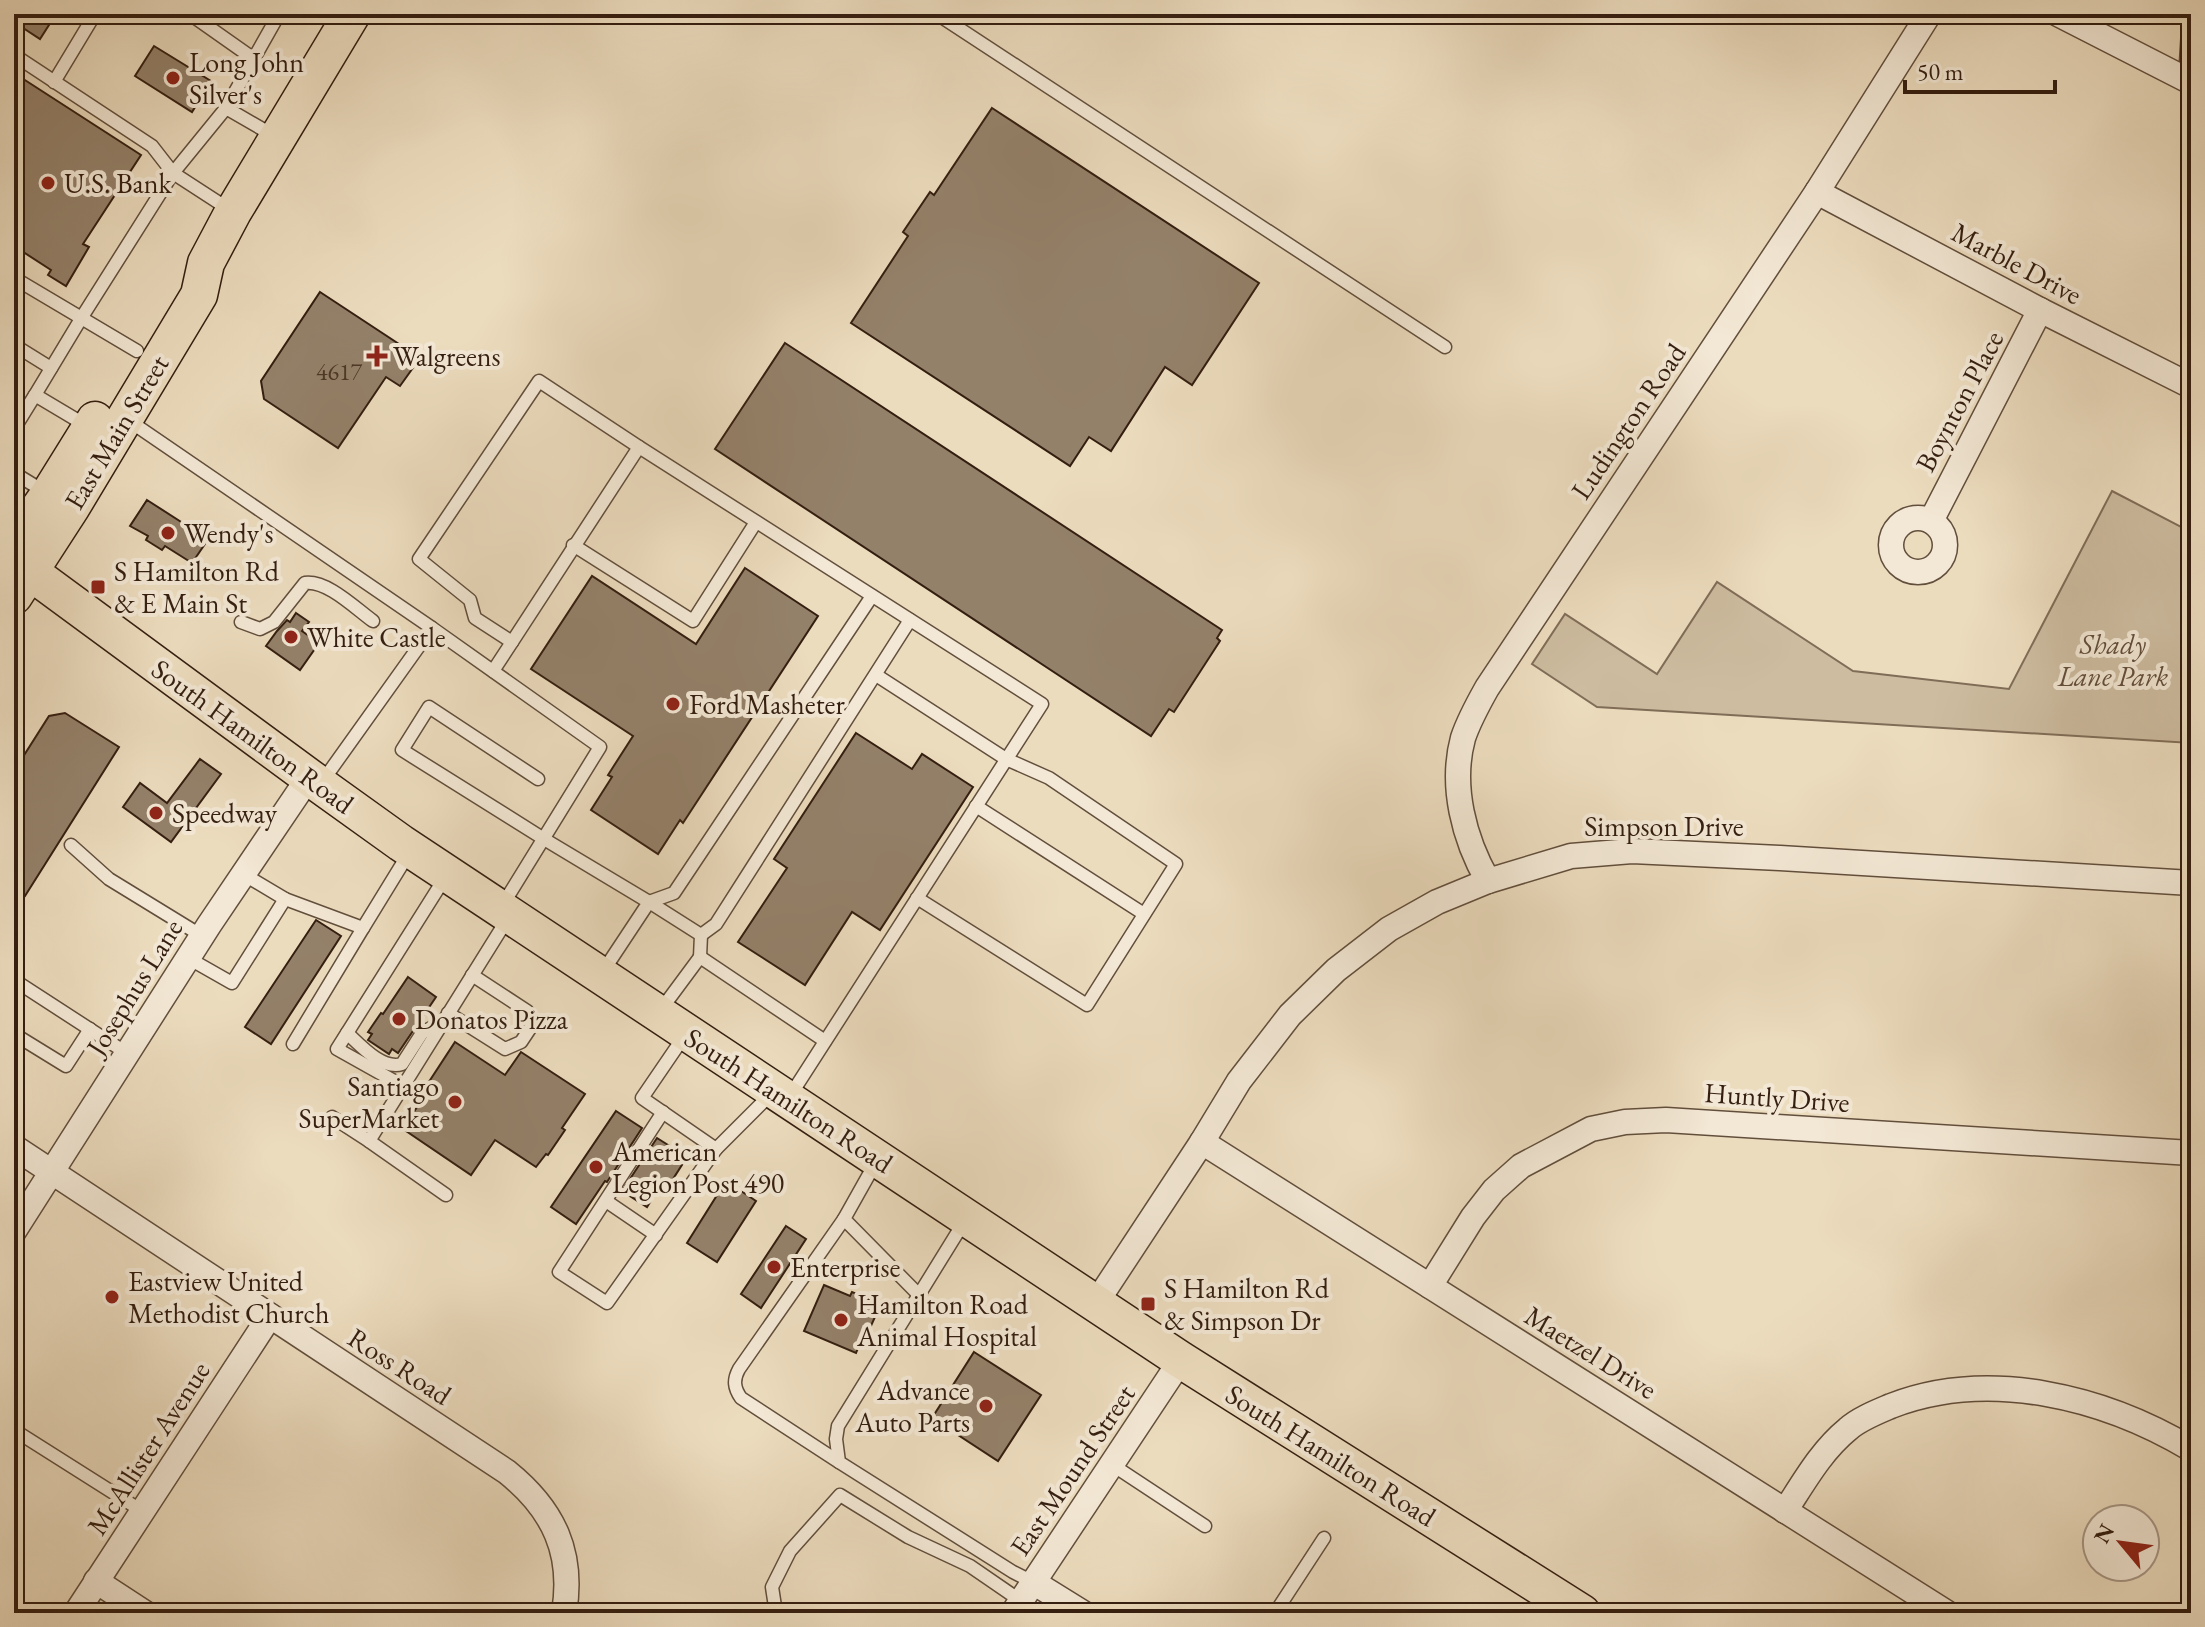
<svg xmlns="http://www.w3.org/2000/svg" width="2205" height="1627" font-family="'EB Garamond',serif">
<rect width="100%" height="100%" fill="#ecdcbe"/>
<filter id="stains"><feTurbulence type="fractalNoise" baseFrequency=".0025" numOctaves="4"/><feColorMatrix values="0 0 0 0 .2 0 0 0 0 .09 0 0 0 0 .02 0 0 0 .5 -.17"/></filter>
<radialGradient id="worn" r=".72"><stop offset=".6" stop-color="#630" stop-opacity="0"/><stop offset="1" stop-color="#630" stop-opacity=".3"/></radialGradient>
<polygon fill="#cdbca0" stroke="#806d58" stroke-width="2" points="2112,491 2191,532 2191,743 1597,707 1532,664 1565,614 1657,674 1717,582 1853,671 2009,689"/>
<g fill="#94816a" stroke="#341e10" stroke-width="2">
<polygon points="14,14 56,14 40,39 14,22"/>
<polygon points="154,46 211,81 192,112 135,76"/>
<polygon points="14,73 141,155 83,244 89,247 66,286 48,275 51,270 14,246"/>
<polygon points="992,108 1259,283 1192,385 1165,367 1111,451 1089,437 1070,466 851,323 908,236 903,232 930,192 934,195"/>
<polygon points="320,292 405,348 400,355 415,365 400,386 386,377 338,448 264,399 261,381"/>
<polygon points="785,343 1222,630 1217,638 1220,641 1174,712 1169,709 1151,736 715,449"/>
<polygon points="147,500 189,527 188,529 207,541 192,563 165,546 162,550 146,540 148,536 130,526"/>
<polygon points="745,568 818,616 683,823 680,820 658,854 591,810 612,777 608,775 633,736 531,669 592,576 696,644"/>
<polygon points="296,613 309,622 302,631 319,643 300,670 266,646 277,631 287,620 290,622"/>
<polygon points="65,713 119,747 25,896 14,890 14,771 49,716"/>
<polygon points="856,733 912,769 922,754 973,787 880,930 852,912 805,985 738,942 787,868 774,859"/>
<polygon points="200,759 221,774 171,842 123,807 140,783 167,803"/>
<polygon points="316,920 341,936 271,1044 245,1027"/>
<polygon points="408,977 436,997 398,1053 392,1049 389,1054 368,1040 372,1034 368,1032 381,1013 383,1014"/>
<polygon points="455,1042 505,1075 521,1052 585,1094 562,1128 565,1130 548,1155 546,1154 536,1167 495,1140 471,1175 403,1129 424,1096 421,1094"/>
<polygon points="616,1111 642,1128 607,1182 605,1181 576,1224 551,1207"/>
<polygon points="657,1138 687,1157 664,1193 658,1189 647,1207 622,1191"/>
<polygon points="726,1181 756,1201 717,1262 687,1243"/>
<polygon points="786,1226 806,1239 761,1308 741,1294"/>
<polygon points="824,1285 850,1296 852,1292 874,1301 872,1306 879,1308 866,1337 863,1336 856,1353 804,1331"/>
<polygon points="974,1352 1041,1395 998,1461 932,1418"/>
</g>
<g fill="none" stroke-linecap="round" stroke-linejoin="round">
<defs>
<g id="service">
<polyline points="190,14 254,59"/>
<polyline points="937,14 1445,347"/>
<polyline points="14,55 152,146 173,173 226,108 276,137"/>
<polyline points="2185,79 2189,14"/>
<polyline points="54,82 95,14"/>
<polyline points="226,108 279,14"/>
<polyline points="14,278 137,351"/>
<polyline points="14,345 51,368"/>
<polyline points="35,395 82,317 173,173 230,210"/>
<polyline points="128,420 432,628 322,782"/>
<polyline points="14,429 35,395 87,426"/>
<polyline points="14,473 45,492"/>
<polyline points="573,545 693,621 756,522"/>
<path d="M241 622 260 629 274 622 305 583C327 580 355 608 373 621"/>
<polyline points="432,628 600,747 502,906"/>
<polyline points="512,642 639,447"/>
<polyline points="493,671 512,642 475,618 470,600 419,559 539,381 639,447 1042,704 790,1096"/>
<polyline points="876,675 1006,759 1049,778 1176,864 1087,1005 917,898"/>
<polyline points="538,779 429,707 402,750 544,839 649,902 602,973"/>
<polyline points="976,806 1144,914"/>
<polyline points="71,845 109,879 202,936"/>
<polyline points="243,874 285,899"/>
<polyline points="649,902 674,893 872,596"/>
<polyline points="649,902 701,935 700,957"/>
<polyline points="701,935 716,924 910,620"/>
<polyline points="188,958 232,983 285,899 363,928 409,853"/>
<polyline points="14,980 128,1054"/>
<polyline points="660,1011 700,957 825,1041"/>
<polyline points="448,1013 505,1049 521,1042 533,1024 527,1011 472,975"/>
<path d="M347 1033C361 1046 382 1070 402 1064L422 1033 440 1023"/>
<polyline points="14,1034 66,1066 90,1029"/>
<polyline points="685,1035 642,1098 716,1149 772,1093"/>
<polyline points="293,1044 363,928"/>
<polyline points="403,1086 337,1049 446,876"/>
<polyline points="663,1112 559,1272 607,1303 716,1149"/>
<polyline points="332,1117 369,1141"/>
<polyline points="876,1162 844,1219 919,1295"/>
<polyline points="446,1195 369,1141 508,918"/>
<polyline points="606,1201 656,1235"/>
<polyline points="964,1222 838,1426 836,1439 839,1462 1013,1572 1033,1582"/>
<polyline points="14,1430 142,1511"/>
<path d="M839 1462 741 1398C734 1388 733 1380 739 1369L844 1219"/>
<polyline points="1111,1464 1205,1526"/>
<polyline points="776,1613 772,1587 790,1551 840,1495 908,1537 970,1566 1021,1601"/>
<polyline points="1275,1613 1324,1538"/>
<polyline points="1430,1613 1432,1610"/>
</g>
<g id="minor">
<polyline points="2058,14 2191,82"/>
<polyline points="1817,192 2040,310 2191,386"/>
<circle cx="1918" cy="545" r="27"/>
<polyline points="1931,521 2040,310"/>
<path d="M1488 881C1464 839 1450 786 1463 738 1469 720 1478 704 1487 688L1817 192 1929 14"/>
<polyline points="1202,1142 1947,1613"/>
<path d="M14 1147 507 1472C554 1510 574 1553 564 1613"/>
<polyline points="14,1231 209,925 309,777"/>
<polyline points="1430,1286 1473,1217 1494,1190 1521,1166 1591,1129 1625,1122 1666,1120 2191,1153"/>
<polyline points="1096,1303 1202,1142 1239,1081 1290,1015 1336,970 1389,929 1437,902 1488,881 1571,856 1632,851 1780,858 2191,883"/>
<path d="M1785 1511C1804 1482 1821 1451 1848 1429 1859 1419 1877 1412 1891 1406 1989 1368 2104 1397 2191 1449"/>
<polyline points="96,1581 145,1613"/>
<polyline points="1033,1582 1083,1613"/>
<polyline points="76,1613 270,1316"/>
<polyline points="1013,1613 1181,1360"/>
</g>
<g id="primary">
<polyline points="14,544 49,494 95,420"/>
<polyline points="14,560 309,777 401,843 1181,1360 1582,1613"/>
<polyline points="14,596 71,508 199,295 206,263 233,212 352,14"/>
</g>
</defs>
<use href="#service" stroke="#624e3c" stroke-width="15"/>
<use href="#minor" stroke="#624e3c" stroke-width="27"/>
<use href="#primary" stroke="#341e10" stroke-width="39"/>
<use href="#service" stroke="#f3e8d5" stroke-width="12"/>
<use href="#minor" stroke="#f3e8d5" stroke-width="24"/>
<use href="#primary" stroke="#ecdcbe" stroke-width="36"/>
</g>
<g fill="#8f2418" stroke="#f3e8d5" stroke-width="3">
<circle cx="173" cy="78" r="8"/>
<circle cx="48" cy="183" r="8"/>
<path d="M373 344h8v8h8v8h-8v8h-8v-8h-8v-8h8z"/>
<circle cx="168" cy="533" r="8"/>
<rect x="90" y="579" width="16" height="16" rx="4"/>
<circle cx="291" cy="637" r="8"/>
<circle cx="673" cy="704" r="8"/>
<circle cx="156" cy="813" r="8"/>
<circle cx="399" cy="1019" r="8"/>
<circle cx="455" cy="1102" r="8"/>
<circle cx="596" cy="1167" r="8"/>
<circle cx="774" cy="1267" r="8"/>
<circle cx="112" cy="1297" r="8"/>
<rect x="1140" y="1296" width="16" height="16" rx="4"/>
<circle cx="841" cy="1320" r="8"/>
<circle cx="986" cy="1406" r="8"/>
</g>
<g text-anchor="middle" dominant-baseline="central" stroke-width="8" stroke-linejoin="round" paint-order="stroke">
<g font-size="24" fill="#4c3726">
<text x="339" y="371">4617</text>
</g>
<g font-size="28" fill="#341e10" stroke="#f3e8d5" text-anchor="start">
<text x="189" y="62">Long John<tspan x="189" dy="32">Silver's</tspan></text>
<text x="64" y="183">U.S. Bank</text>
<text x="393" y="356">Walgreens</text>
<text x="184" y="533">Wendy's</text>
<text x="114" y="571">S Hamilton Rd<tspan x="114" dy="32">&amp; E Main St</tspan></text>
<text x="307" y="637">White Castle</text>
<text x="689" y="704">Ford Masheter</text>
<text x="172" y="813">Speedway</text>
<text x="415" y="1019">Donatos Pizza</text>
<text x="439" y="1086" text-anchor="end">Santiago<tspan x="439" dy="32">SuperMarket</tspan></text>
<text x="612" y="1151">American<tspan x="612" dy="32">Legion Post 490</tspan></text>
<text x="790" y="1267">Enterprise</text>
<text x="128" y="1281">Eastview United<tspan x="128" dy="32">Methodist Church</tspan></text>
<text x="1164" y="1288">S Hamilton Rd<tspan x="1164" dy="32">&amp; Simpson Dr</tspan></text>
<text x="857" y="1304">Hamilton Road<tspan x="857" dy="32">Animal Hospital</tspan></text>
<text x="970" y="1390" text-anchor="end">Advance<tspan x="970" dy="32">Auto Parts</tspan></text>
</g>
<g font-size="28" fill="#341e10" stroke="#f3e8d5">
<text transform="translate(2017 263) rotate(28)">Marble Drive</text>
<text transform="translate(1959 401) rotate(-62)">Boynton Place</text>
<text transform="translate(1628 421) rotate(-56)">Ludington Road</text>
<text transform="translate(116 432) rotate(-59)">East Main Street</text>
<text transform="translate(253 736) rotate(36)">South Hamilton Road</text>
<text x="1664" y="826">Simpson Drive</text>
<text transform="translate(134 987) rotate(-58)">Josephus Lane</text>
<text transform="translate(1777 1097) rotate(4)">Huntly Drive</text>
<text transform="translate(789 1100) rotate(33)">South Hamilton Road</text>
<text transform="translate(1591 1352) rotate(32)">Maetzel Drive</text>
<text transform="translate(400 1366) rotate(33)">Ross Road</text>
<text transform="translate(148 1448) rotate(-57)">McAllister Avenue</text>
<text transform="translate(1331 1455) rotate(32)">South Hamilton Road</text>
<text transform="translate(1072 1470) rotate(-56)">East Mound Street</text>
</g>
<g font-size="28" font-style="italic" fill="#624d3b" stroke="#f3e8d5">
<text x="2113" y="644">Shady<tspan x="2113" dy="32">Lane Park</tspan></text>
</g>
</g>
<rect width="2205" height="1627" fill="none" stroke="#ecdcbe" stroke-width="48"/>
<rect x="16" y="16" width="2173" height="1595" fill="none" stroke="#341e10" stroke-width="4"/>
<rect x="24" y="24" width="2157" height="1579" fill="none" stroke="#341e10" stroke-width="2"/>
<g transform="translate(2121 1543) rotate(299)"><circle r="38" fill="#f3e8d5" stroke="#a79786" stroke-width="2"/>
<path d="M0-6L14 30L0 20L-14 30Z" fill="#8f2418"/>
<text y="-12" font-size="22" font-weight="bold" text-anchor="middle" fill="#341e10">N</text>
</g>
<path d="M1905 80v12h150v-12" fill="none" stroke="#341e10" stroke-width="4"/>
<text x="1917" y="80" font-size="24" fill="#341e10" stroke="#f3e8d5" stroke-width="6" paint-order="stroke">50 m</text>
<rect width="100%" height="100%" filter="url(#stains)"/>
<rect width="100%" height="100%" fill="url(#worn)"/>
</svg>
